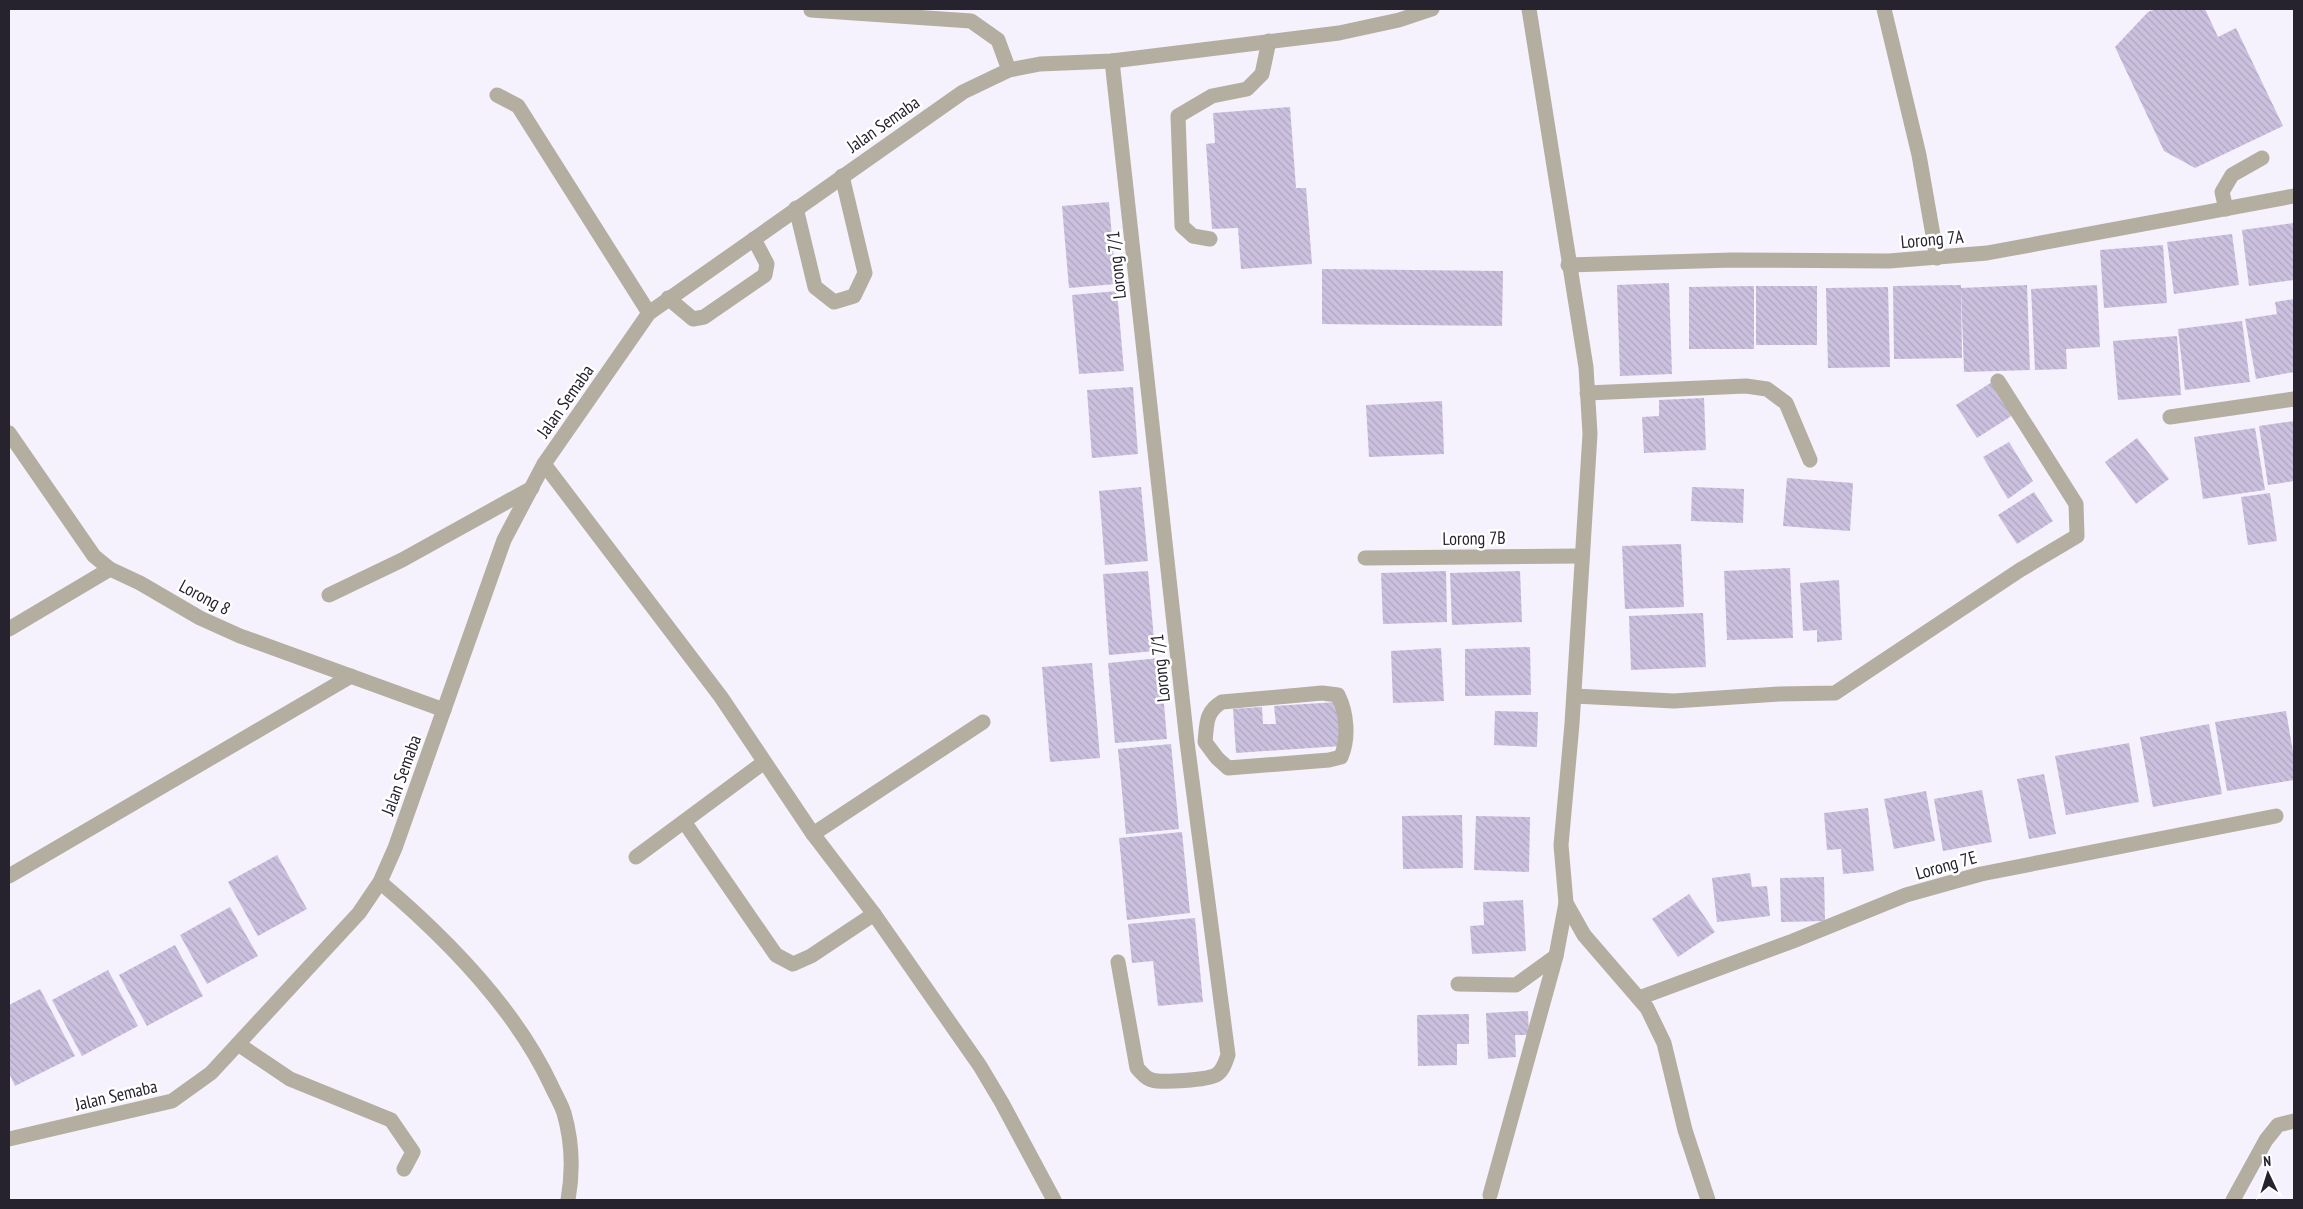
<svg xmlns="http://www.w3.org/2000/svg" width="2303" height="1209" font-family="'PT Sans Narrow',sans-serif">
<defs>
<pattern id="building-back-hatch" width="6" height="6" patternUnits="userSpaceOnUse" patternTransform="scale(1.25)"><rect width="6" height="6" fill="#cbc1df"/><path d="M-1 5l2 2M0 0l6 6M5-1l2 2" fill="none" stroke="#aea6c0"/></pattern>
</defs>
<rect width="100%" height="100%" fill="#f5f1fd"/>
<g fill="url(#building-back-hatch)">
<polygon points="2156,9 2205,9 2218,37 2236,28 2283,126 2195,168 2164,151 2115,47 2148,12"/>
<polygon points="1290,107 1296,188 1306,188 1312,264 1241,269 1238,228 1212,229 1206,144 1215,143 1213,113"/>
<polygon points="1109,202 1116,284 1069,288 1062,206"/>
<polygon points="2294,223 2294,280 2249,286 2242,230"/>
<polygon points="2232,234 2239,285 2174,294 2167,242"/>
<polygon points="2163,245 2167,303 2104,308 2100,250"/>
<polygon points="1322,269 1503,271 1502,326 1322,324"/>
<polygon points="1669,283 1672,374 1620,376 1617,285"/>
<polygon points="1961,285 1962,358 1894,359 1893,286"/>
<polygon points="2027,285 2030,370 1964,372 1961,288"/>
<polygon points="2097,285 2100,347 2066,349 2067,369 2035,370 2031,289"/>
<polygon points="1754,286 1754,349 1689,349 1689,287"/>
<rect x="1756" y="286" width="61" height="59"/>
<polygon points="1888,287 1890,367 1828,368 1826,288"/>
<polygon points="1117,291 1124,371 1079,374 1072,295"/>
<polygon points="2294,299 2294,372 2256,379 2245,319 2277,314 2275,302"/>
<polygon points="2242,321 2250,382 2185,390 2178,329"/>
<polygon points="2177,336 2181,395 2118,400 2113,341"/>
<polygon points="1992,382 2013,415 1977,438 1956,405"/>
<polygon points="1133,387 1138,454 1092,458 1087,390"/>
<polygon points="1704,398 1706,450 1644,453 1642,417 1659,416 1659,400"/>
<polygon points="1442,401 1444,454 1369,457 1366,405"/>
<polygon points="2294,421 2294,481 2268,485 2259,426"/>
<polygon points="2255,428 2265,490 2203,499 2194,437"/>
<polygon points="2137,438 2169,479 2136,504 2105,462"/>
<polygon points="2009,442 2033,481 2008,499 1983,457"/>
<polygon points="1787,478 1853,483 1850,531 1783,526"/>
<polygon points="1141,487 1148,561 1105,565 1099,491"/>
<polygon points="1692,487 1744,489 1743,523 1691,521"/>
<polygon points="2034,492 2053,521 2017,544 1998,515"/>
<polygon points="2270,493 2277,541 2248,545 2241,497"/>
<polygon points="1681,544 1684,607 1625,609 1622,546"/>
<polygon points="1790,568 1793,638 1727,640 1724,571"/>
<polygon points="1148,571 1155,651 1109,655 1103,574"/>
<polygon points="1446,571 1447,622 1383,624 1381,573"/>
<polygon points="1520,571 1522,622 1452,625 1450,573"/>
<polygon points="1839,580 1842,640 1817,642 1817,630 1803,631 1800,583"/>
<polygon points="1703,613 1706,667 1631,670 1629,616"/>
<polygon points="1530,647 1531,695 1465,696 1465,649"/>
<polygon points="1441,648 1444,701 1393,703 1391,651"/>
<polygon points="1160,658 1167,739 1115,743 1108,663"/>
<polygon points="1092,663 1100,758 1050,762 1042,667"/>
<polygon points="1338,702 1341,746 1236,753 1233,709 1262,707 1263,724 1276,724 1274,706"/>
<polygon points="1495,711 1538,712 1537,747 1494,745"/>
<polygon points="2286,711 2294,758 2294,780 2227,791 2215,722"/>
<polygon points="2209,724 2222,794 2153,807 2140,737"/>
<polygon points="2129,743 2139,802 2066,815 2055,756"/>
<polygon points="1171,744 1179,829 1126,834 1118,749"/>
<polygon points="2044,774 2056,834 2029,839 2017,779"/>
<polygon points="1982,790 1992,842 1943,851 1934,799"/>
<polygon points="1926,791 1935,841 1894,849 1884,799"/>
<polygon points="1868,808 1874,871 1843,874 1841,849 1827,850 1824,813"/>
<polygon points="1462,815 1463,868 1403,869 1402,816"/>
<polygon points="1476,816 1530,817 1529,872 1474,870"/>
<polygon points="1182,832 1190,913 1127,920 1119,838"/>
<polygon points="277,855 307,909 258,936 228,882"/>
<polygon points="1750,873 1752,887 1767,886 1770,916 1717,922 1712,878"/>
<polygon points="1824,877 1825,921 1781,922 1780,878"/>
<polygon points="1689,894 1715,932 1678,957 1652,919"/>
<polygon points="1523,900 1526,951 1472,954 1470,926 1484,925 1483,902"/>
<polygon points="230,907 258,956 207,984 180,935"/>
<polygon points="1195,918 1203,1002 1158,1006 1153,961 1132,963 1128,924"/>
<polygon points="175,945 203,996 147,1026 119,975"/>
<polygon points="108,970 138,1026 82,1056 52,1000"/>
<polygon points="40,989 75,1056 15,1086 9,1073 9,1005"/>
<polygon points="1528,1011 1529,1035 1515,1035 1516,1057 1488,1059 1486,1013"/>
<polygon points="1469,1014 1469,1044 1457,1044 1457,1065 1418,1066 1417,1015"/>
</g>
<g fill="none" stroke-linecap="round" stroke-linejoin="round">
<g stroke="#b3ae9f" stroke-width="15">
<polyline points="1529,9 1586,367 1590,434 1572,724 1561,845 1566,903 1584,935 1647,1008 1664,1043 1685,1130 1708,1200"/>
<polyline points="1884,9 1919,155 1937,258"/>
<polyline points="811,10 971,21 998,40 1009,70"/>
<path d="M1112 61 1187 742 1228 1055C1225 1063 1223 1071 1216 1075 1207 1080 1162 1083 1152 1080 1146 1079 1141 1072 1137 1068L1118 962"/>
<polyline points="497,95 518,106 649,313"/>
<polyline points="796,208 815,287 834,302 854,296 865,273 842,176"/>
<polyline points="2226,209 2222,192 2232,175 2262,158"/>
<polyline points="1210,239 1193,236 1182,226 1178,116 1212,96 1247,89 1262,74 1269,41"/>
<polyline points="1568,265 1732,260 1889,261 1987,253 2294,196"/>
<polyline points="668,298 693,319 704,317 765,275 767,264 754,239"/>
<polyline points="1587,393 1746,386 1767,389 1786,403 1810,460"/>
<polyline points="2170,417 2294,399"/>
<polyline points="9,433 94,556 110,569 140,583 200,618 240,636 444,710"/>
<polyline points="544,464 721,697 813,834 874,914 980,1066 1002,1103 1054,1200"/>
<polyline points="1365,558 1582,556"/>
<polyline points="329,595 402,560 532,488"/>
<polyline points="9,629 110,569"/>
<path d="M1322 693 1338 695C1347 713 1349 738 1341 757L1329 760 1228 768 1217 758 1205 742C1207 724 1205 712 1222 702Z"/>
<polyline points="1574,696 1674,701 1779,694 1835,693 2020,570 2077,536 2076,504 1998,381"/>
<polyline points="685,823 776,955 793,964 811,956 874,914"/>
<polyline points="813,834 983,722"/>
<polyline points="636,857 763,763"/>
<polyline points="9,876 351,676"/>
<path d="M380 882C445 937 515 1008 551 1085 555 1094 561 1104 564 1113 572 1141 573 1172 568 1200"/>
<polyline points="1458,984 1516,985 1556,956"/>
<polyline points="1639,998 1793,941 1906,895 1981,874 2276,816"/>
<polyline points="238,1044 290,1079 391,1120 413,1152 404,1169"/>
<polyline points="9,1139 172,1101 211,1073 359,913 380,882 395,848 504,540 544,464 649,313 963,92 1009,70 1040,64 1112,61 1339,33 1399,20 1432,9"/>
<polyline points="1490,1195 1556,956 1566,903"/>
<polyline points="2233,1200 2266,1140 2278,1125 2294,1121"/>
</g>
</g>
<g text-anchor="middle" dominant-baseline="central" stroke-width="5" stroke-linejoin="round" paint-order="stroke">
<g font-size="18" fill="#26222e" stroke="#fff">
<text transform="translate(883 124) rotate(-35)">Jalan Semaba</text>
<text transform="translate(1932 239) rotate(-5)">Lorong 7A</text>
<text transform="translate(1116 265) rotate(-96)">Lorong 7/1</text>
<text transform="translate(565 401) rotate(-55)">Jalan Semaba</text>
<text transform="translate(1474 538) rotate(-1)">Lorong 7B</text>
<text transform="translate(205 597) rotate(28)">Lorong 8</text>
<text transform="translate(1160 668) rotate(-96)">Lorong 7/1</text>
<text transform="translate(401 775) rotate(-70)">Jalan Semaba</text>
<text transform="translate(1946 865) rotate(-16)">Lorong 7E</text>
<text transform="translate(116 1095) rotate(-13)">Jalan Semaba</text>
</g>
</g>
<rect width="2303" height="1209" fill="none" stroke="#26222e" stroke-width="20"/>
<g transform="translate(2268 1174) rotate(356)" stroke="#ffffff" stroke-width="4" paint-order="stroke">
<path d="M0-4L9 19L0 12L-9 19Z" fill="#26222e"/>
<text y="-8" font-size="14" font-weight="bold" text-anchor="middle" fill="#26222e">N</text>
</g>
</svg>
